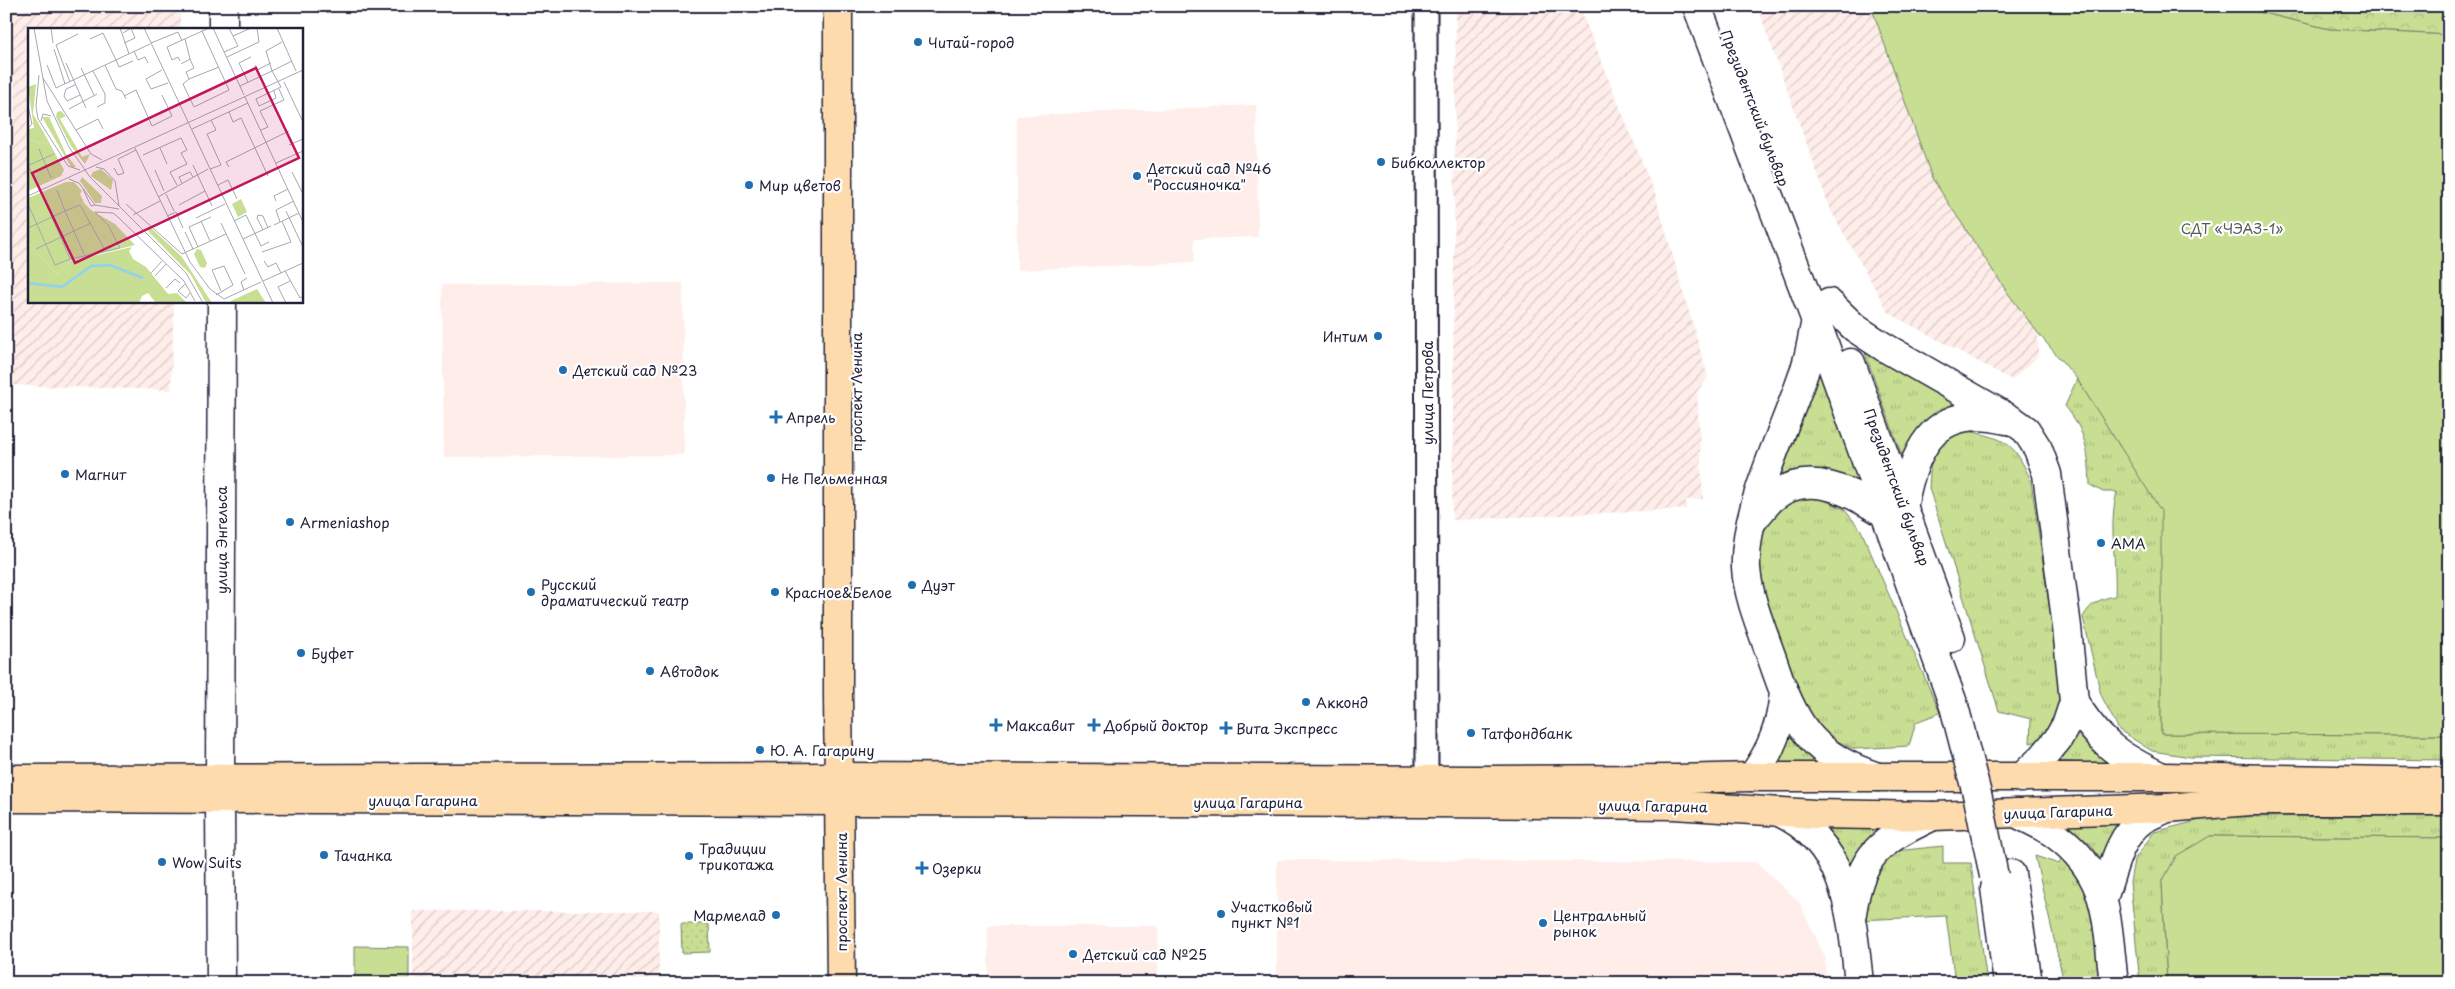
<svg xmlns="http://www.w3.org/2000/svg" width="2455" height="989" font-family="'Playpen Sans',sans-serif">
<defs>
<pattern id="industrial-furrows" width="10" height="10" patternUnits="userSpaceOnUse" patternTransform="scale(1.25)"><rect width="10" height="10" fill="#feede9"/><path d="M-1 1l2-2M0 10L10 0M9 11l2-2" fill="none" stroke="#d9cbc9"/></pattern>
<pattern id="grass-tufts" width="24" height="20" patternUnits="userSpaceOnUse" patternTransform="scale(1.25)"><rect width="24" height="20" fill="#c7de93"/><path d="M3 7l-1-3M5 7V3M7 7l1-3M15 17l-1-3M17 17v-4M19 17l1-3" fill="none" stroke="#abbe80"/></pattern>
<pattern id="forest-crowns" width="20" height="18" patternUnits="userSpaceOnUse" patternTransform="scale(1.25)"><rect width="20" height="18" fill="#c7de93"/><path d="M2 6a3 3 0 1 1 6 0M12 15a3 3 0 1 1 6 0" fill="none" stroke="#abbe80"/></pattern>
<pattern id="park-dots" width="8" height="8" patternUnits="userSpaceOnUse" patternTransform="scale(1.25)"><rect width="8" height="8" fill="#c7de93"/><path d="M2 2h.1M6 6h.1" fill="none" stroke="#abbe80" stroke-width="1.8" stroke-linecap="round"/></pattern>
</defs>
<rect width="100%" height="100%" fill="#fff"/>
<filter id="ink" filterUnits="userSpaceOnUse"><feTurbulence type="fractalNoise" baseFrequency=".02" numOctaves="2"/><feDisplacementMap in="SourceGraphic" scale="10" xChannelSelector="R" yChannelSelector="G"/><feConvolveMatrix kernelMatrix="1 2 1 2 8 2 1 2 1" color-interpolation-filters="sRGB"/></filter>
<g filter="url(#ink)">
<g fill="#feede9">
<polygon points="1256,105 1258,237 1194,239 1194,262 1017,270 1017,116"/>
<polygon points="683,283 684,455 444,457 442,285"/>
<polygon points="1277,860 1755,862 1799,902 1825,957 1826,983 1277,983"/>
<rect x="988" y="926" width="170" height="57"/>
</g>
<g fill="url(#industrial-furrows)">
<polygon points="6,6 180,6 180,29 29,29 29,301 174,301 171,390 6,385"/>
<polygon points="1456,6 1579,6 1655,194 1708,377 1697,392 1703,499 1686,500 1686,509 1452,520"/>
<polygon points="1757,6 1871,6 1932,178 2007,292 2038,333 2038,356 2012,380 1889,313 1830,209"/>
<rect x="413" y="911" width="246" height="72"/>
</g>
<g fill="url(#grass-tufts)" stroke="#748067">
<path d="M1865 353 1966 403C1934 420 1920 422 1902 456Z"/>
<polygon points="1820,364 1863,485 1826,471 1798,472 1770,489"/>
<path d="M2077 379 2162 511 2161 734 2449 735V760L2191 757 2152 751 2119 730 2101 695 2083 617C2091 603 2099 599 2115 596 2117 561 2108 525 2117 492H2103L2090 485C2089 454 2086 431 2065 406Z"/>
<path d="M1968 431C2008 439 2015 444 2031 481L2062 694 2048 739 2030 743 2031 719 1999 711 1929 488 1931 459 1944 439Z"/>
<polygon points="1818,497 1844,509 1861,530 1940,713 1916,722 1909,746 1854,749 1827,736 1792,691 1758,584 1758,543 1771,518 1794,500"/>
<polygon points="1788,718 1827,763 1773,764"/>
<polygon points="2079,723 2114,764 2055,761"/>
<polygon points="2449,816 2449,838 2210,836 2162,882 2167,983 2140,983 2130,882 2134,860 2154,832 2212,817"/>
<polygon points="2122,820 2104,863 2091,845 2070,828 2069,825"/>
<polygon points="1821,822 1880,828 1852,874"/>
<polygon points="1943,846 1943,863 1971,863 1987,983 1955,983 1946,916 1859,920 1869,880 1895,851"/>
<polygon points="2063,855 2092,893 2103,983 2064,983 2035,856 2059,864"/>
</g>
<polygon fill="url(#forest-crowns)" stroke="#748067" points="2234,6 2449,6 2449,35 2329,29"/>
<polygon fill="url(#park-dots)" stroke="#748067" points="681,924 709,924 710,952 682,953"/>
<g fill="#c7de93" stroke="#748067">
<polygon points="1871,6 2234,6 2329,29 2449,35 2449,735 2161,734 2161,511 2077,379 2038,333 2007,292 1932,178"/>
<polygon points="2210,836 2449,838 2449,983 2167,983 2162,882 2176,856"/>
<polygon points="355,946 409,947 409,982 355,981"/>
</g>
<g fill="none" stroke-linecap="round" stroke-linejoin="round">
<defs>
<polyline id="minor" points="1426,6 1427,780"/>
<g id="tertiary">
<polyline points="223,29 223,6"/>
<polyline points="220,778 222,301"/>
<polyline points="220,799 221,983"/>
</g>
<g id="secondary">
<polyline points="1697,6 1816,321 1954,706"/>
<polyline points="1829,303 1855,328 1884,347 2015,422 2026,430 2038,449 2047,474 2067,627 2074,702 2067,723 2058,739 2043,757 2021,778"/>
<path d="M1816 321C1812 337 1810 354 1805 369 1787 427 1743 508 1746 568 1748 600 1766 639 1776 670 1796 729 1817 758 1878 777"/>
<polyline points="1851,363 1951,638"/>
<path d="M1904 503C1915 444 1938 403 2006 420"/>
<path d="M1753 520C1759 513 1765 505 1771 499 1808 466 1852 493 1886 514"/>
<path d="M2074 702C2101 744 2118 756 2162 777"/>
<path d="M1752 777C1772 750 1781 725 1784 692"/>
<path d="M1779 812C1848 843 1852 918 1859 983"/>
<path d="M2016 813C2029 820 2044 826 2056 835 2111 876 2106 921 2114 983"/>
<polyline points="2011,874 2028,983"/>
<polyline points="1995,888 2008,983"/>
<path d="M2103 899C2112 873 2118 837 2142 820 2149 815 2159 812 2167 808"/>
<path d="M1852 913C1861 852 1881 841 1933 816"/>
</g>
<g id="primary">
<polyline points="838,6 838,696 841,983"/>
<polyline points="6,779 839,777 1479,780 1675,779 1752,777 2162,777 2449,782"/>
<polyline points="6,798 1428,803 1674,805 1814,814 1933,816 2167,808 2249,801 2449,801"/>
</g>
</defs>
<use href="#minor" stroke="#22223b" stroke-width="25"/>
<use href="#tertiary" stroke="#22223b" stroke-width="31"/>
<use href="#secondary" stroke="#22223b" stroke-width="31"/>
<use href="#primary" stroke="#22223b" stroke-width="31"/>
<use href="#minor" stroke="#fff" stroke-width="21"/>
<use href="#tertiary" stroke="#fff" stroke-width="28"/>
<use href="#secondary" stroke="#fff" stroke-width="28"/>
<use href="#primary" stroke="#fedbac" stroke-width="28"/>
<defs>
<polyline id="secondary-bridge" points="1954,706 1978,798 1994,876"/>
</defs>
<use href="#secondary-bridge" stroke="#22223b" stroke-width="31" stroke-linecap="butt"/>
<use href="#secondary-bridge" stroke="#fff" stroke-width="28"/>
</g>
</g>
<g fill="#1f6fb2" stroke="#fff" stroke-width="2">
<circle cx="918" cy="42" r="5"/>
<circle cx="1381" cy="162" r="5"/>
<circle cx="1137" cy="176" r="5"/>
<circle cx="749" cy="185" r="5"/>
<circle cx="1378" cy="336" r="5"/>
<circle cx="563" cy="370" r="5"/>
<path d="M773.5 409.5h5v5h5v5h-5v5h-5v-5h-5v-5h5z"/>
<circle cx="65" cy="474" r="5"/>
<circle cx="771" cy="478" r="5"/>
<circle cx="290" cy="522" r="5"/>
<circle cx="2101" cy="543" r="5"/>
<circle cx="912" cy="585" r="5"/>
<circle cx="531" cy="592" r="5"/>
<circle cx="775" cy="592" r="5"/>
<circle cx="301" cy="653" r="5"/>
<circle cx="650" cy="671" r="5"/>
<circle cx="1306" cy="702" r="5"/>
<path d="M993.5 717.5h5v5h5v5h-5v5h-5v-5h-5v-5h5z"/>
<path d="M1091.5 717.5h5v5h5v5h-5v5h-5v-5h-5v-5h5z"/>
<path d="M1223.5 720.5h5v5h5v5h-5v5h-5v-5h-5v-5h5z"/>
<circle cx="1471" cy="733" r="5"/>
<circle cx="760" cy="750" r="5"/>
<circle cx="324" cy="855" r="5"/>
<circle cx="689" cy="856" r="5"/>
<circle cx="162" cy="862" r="5"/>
<path d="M919.5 860.5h5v5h5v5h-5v5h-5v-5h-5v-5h5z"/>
<circle cx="1221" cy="914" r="5"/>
<circle cx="776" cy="915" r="5"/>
<circle cx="1543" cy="923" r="5"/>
<circle cx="1073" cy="954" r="5"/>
</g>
<g text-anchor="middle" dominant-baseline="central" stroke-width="4.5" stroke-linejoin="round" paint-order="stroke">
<g font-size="14" fill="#22223b" stroke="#fff" text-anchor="start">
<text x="928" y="42">Читай-город</text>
<text x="1391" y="162">Бибколлектор</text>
<text x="1147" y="168">Детский сад №46<tspan x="1147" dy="16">"Россияночка"</tspan></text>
<text x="759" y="185">Мир цветов</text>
<text x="1368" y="336" text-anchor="end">Интим</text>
<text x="573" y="370">Детский сад №23</text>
<text x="786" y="417">Апрель</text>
<text x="75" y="474">Магнит</text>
<text x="781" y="478">Не Пельменная</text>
<text x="300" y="522">Armeniashop</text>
<text x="2111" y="543">АМА</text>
<text x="541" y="584">Русский<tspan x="541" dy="16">драматический театр</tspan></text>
<text x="922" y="585">Дуэт</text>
<text x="785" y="592">Красное&amp;Белое</text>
<text x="311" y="653">Буфет</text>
<text x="660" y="671">Автодок</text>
<text x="1316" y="702">Акконд</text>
<text x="1006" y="725">Максавит</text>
<text x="1104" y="725">Добрый доктор</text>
<text x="1236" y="728">Вита Экспресс</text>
<text x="1481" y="733">Татфондбанк</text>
<text x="770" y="750">Ю. А. Гагарину</text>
<text x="699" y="848">Традиции<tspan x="699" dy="16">трикотажа</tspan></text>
<text x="334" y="855">Тачанка</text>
<text x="172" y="862">Wow Suits</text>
<text x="932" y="868">Озерки</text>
<text x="1231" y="906">Участковый<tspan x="1231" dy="16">пункт №1</tspan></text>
<text x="766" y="915" text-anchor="end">Мармелад</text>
<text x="1553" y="915">Центральный<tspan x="1553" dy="16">рынок</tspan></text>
<text x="1083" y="954">Детский сад №25</text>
</g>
<g font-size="14" fill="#22223b" stroke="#fff">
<text transform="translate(1755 108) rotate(69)">Президентский бульвар</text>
<text transform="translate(856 392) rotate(-90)">проспект Ленина</text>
<text transform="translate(1427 393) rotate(-90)">улица Петрова</text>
<text transform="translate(1897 487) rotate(70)">Президентский бульвар</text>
<text transform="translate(221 540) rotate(-90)">улица Энгельса</text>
<text x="423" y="800">улица Гагарина</text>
<text x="1248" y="802">улица Гагарина</text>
<text transform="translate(1653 806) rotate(1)">улица Гагарина</text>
<text transform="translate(2058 812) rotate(-2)">улица Гагарина</text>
<text transform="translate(841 892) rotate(-90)">проспект Ленина</text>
</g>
<g font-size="14" fill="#545a55" stroke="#fff">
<text x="2232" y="228">СДТ «ЧЭАЗ-1»</text>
</g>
</g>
<g transform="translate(28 28)">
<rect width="275" height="275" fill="#fff"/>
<path d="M33 83 38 88 32 91 54 129 62 126 57 136 43 118 28 89 29 84ZM14 89H21L38 126 48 139H43ZM73 141 85 152 83 162 63 148 65 144ZM54 149 74 168 73 175H67L52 153ZM38 154H46L54 163 52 166 56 175 65 184 52 176 0 175V170Z" fill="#c7de93"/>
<path d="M8 56 5 86 21 114 15 116 0 110V101L6 100 0 59ZM122 199 154 229 184 275H178L163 247 122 205 119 200ZM0 215 29 246 43 233 104 219 101 223 105 231 118 239 140 266 149 265 158 274 128 275 120 265 114 268 111 275H0Z" fill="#c7de93"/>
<path d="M213 171 219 184 210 189 204 176ZM229 261 238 275H200L205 272Z" fill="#c7de93"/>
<path d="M0 110 15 116 21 114 36 142 33 148 0 163ZM42 155 52 176 87 196 107 217 43 233 29 246 0 215V175ZM169 221 173 222 179 235 177 240 172 239 166 226Z" fill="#c7de93"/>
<path fill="none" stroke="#91d1f2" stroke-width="2.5" d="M0 255 34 259 63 238 82 237 115 250"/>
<path fill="none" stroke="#a7a7b1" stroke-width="1" d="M6 0 19 73 41 119 62 149 158 245 175 275M23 0 25 15M92 0 101 26M116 0 245 275M185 0 216 67M201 0 205 8 223 0M249 0 268 43M95 5 103 0 107 10 96 15M62 11 75 5 88 32M157 11 162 31M254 14 238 23 244 43 264 33M123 15 150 4 154 13M26 21 37 56M106 23 110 32 117 29 120 35M196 24 210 18 205 8M199 29 231 14 229 0M88 32 91 39 105 33M152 33 150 29 144 32 139 19 181 0M38 35 58 80M153 36 162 31 166 40 158 44 161 51 191 39M19 37 28 60 122 16M77 37 88 61 94 63 98 71M227 37 229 42 243 35M53 40 66 67M134 42 118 51 123 61 140 55M65 43 77 66V75L69 79M11 47 8 78 10 91 40 138 52 142M15 50 63 126 74 132M161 51 155 56 166 79 201 62 174 3M42 54 28 17 50 6M220 54 211 35 223 29M256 54 275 94M47 57 38 61 36 68 39 73 52 67M212 58 244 43 253 59 228 71 231 78 248 70 246 63M96 68 108 62 124 98 144 88 134 67M217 69 275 194M0 78 4 96 0 100M41 81 69 66M201 84 205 94 213 90 240 148M13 93 15 86 23 88M164 101 220 75M48 102 70 91 75 101M233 102 240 99 232 83 256 72 251 61M261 117 275 111M107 120 162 234 182 261 196 271 233 254M132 120 139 136M11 121 23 150M115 127 153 110 159 122 153 125 159 136 142 144 149 157M248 135 275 123M0 137 12 162M1 137 26 126M165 137 184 178M68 139 76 141 87 153 91 178M201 139 198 134 261 103M86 140 90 147 96 145 90 131 108 122M182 141 193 137 179 106 188 102 183 92M127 142 136 163M264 144 275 166M41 151 51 155 67 177 91 181M154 155 151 149 162 144 165 149M190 157 200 152 209 171M55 161 63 178 67 177M29 162 37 183 52 177 77 222M13 164 42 231 92 220 80 197 67 184M138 166 146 183M0 168 275 42M130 169 180 141M248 173 246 168 260 161M0 176 27 237 42 231M98 176 154 226 198 206M151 177 177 163M258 183 275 219M67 184 85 185 91 190 156 253 167 273M105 187 132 173M139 188 148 184 155 200M168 190 197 176M173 193 182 213M206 193 218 187 233 218 241 214M252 194 248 182 266 173M193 195 217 246M246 197 271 185M0 200 37 183 56 226M235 202 229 190 230 187 235 188 240 200M157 204 165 221M215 211 243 198M170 219 161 199 183 189M8 221 63 195M234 224 263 214 254 193M236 233 240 239 248 235 253 245M257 243 272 270 275 268M123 245 134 233M127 248 138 236M235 253 275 235M157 256 150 263 158 270 162 265M138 260 147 251 152 255M216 262 213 254 219 250M188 267 205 257 196 238 184 242 193 263M258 275 250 259 262 253"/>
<path fill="#c2185b" fill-opacity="0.15" stroke="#c2185b" stroke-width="2.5" d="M228 40 271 130 47 235 4 145Z"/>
<rect width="275" height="275" fill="none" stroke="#22223b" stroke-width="2.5"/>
</g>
<rect width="2455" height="989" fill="none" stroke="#fff" stroke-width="25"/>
<rect x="12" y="12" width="2430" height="964" fill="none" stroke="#22223b" stroke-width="2" filter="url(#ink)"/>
</svg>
